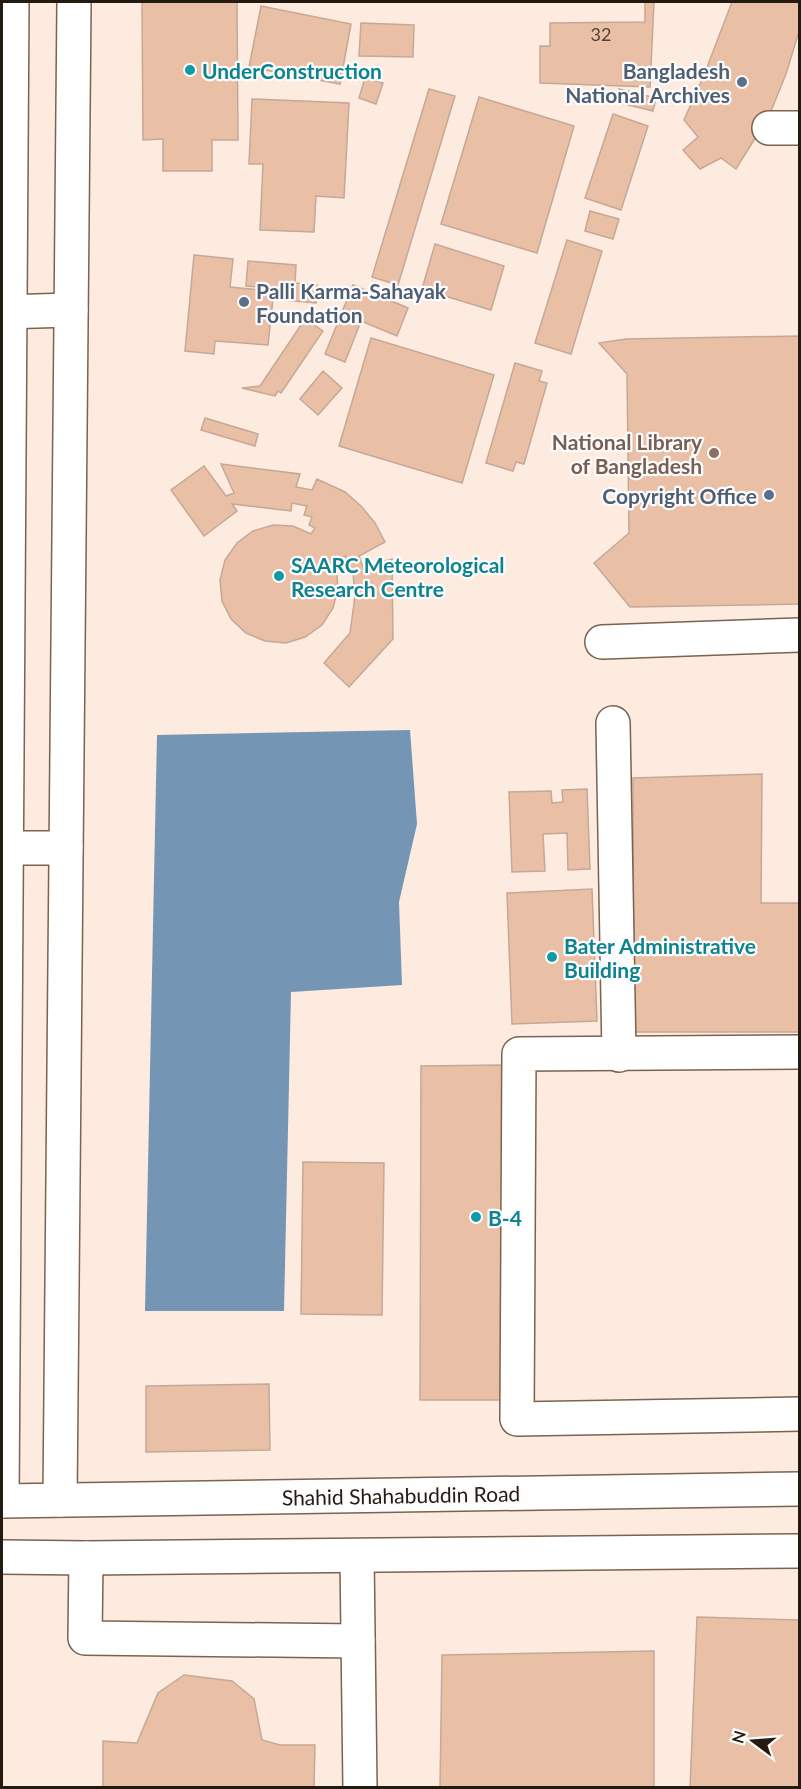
<svg xmlns="http://www.w3.org/2000/svg" width="801" height="1789" font-family="Lato,sans-serif">
<rect width="100%" height="100%" fill="#fcebde"/>
<polygon fill="#7495b3" points="410,730 417,824 399,902 402,985 291,992 284,1311 145,1311 157,735"/>
<g fill="#e9c0a6" stroke="#c5a896" stroke-width="1.5">
<polygon points="142,2 237,2 238,140 212,140 212,171 163,171 163,139 143,140"/>
<polygon points="645,2 654,2 650,87 540,83 540,46 550,46 550,23 645,22"/>
<polygon points="732,2 800,2 800,28 786,74 769,116 736,169 721,158 700,169 683,150 698,137 684,120 704,75"/>
<polygon points="261,6 351,24 340,84 249,67"/>
<polygon points="361,23 414,25 413,57 359,56"/>
<polygon points="365,78 383,83 376,104 359,98"/>
<polygon points="429,89 455,96 398,285 372,277"/>
<polygon points="619,89 656,98 653,111 616,102"/>
<polygon points="479,97 574,126 537,253 441,224"/>
<polygon points="252,99 349,103 344,198 316,196 314,232 260,230 263,164 249,164"/>
<polygon points="613,114 648,126 621,210 585,198"/>
<polygon points="590,211 619,219 613,239 585,231"/>
<polygon points="567,240 602,251 571,354 535,343"/>
<polygon points="435,244 504,266 491,310 422,289"/>
<polygon points="194,255 233,259 230,287 261,290 261,287 246,286 248,261 296,265 295,283 317,285 316,303 273,299 268,345 215,341 214,354 185,351"/>
<polygon points="353,285 408,308 397,336 361,321 345,362 325,354"/>
<polygon points="305,319 323,331 281,393 278,391 275,396 242,388 260,386"/>
<polygon points="800,336 800,604 630,607 594,563 629,533 627,374 599,343 626,339"/>
<polygon points="371,338 494,375 462,483 339,446"/>
<polygon points="515,363 542,371 539,381 547,383 524,464 516,462 513,471 486,463"/>
<polygon points="323,371 342,388 318,415 300,399"/>
<polygon points="205,418 258,434 255,446 201,430"/>
<polygon points="221,464 300,474 296,487 312,490 317,479 345,492 361,506 375,523 385,542 359,556 363,567 392,559 393,639 349,687 324,663 350,633 355,596 353,573 345,556 332,561 336,568 338,588 333,608 322,625 305,637 286,643 265,641 246,633 231,619 222,601 220,580 225,560 237,543 253,531 273,525 293,526 311,534 315,528 309,525 312,517 304,515 307,506 292,503 291,511 232,504 237,511 204,536 171,490 204,466 226,496 234,493"/>
<polygon points="762,774 761,903 800,903 800,1032 634,1032 633,778"/>
<polygon points="587,789 590,869 568,870 567,833 543,834 545,871 512,872 509,792 551,791 552,803 563,802 562,790"/>
<polygon points="592,889 597,1021 512,1024 507,893"/>
<polygon points="504,1065 508,1400 420,1400 421,1066"/>
<polygon points="303,1162 384,1163 382,1315 301,1314"/>
<polygon points="269,1384 270,1450 146,1452 146,1386"/>
<polygon points="697,1617 800,1620 800,1788 690,1788"/>
<polygon points="654,1651 654,1788 440,1788 442,1655"/>
<polygon points="184,1675 232,1681 254,1699 262,1740 280,1745 315,1745 314,1788 103,1788 103,1741 137,1743 158,1693"/>
</g>
<g fill="none" stroke-linecap="round" stroke-linejoin="round">
<defs>
<g id="minor">
<polyline points="769,128 800,128"/>
<polyline points="2,312 71,310"/>
<polyline points="602,642 800,635"/>
<polyline points="613,723 619,1055"/>
<polyline points="2,848 66,848"/>
<polyline points="800,1052 519,1054 517,1419 800,1414"/>
<polyline points="60,1500 74,2"/>
<polyline points="2,1501 12,2"/>
<polyline points="2,1501 800,1489"/>
<polyline points="357,1556 360,1788"/>
<polyline points="2,1557 86,1558 800,1551"/>
<polyline points="86,1558 85,1638 358,1641"/>
</g>
</defs>
<use href="#minor" stroke="#7a634f" stroke-width="36"/>
<use href="#minor" stroke="#fff" stroke-width="33"/>
</g>
<g fill="#0f9aa8" stroke="#fcfcfc" stroke-width="2">
<circle cx="190" cy="70" r="6"/>
<circle cx="279" cy="576" r="6"/>
<circle cx="552" cy="957" r="6"/>
<circle cx="476" cy="1217" r="6"/>
</g>
<g fill="#5c6f8a" stroke="#fcfcfc" stroke-width="2">
<circle cx="742" cy="82" r="6"/>
<circle cx="244" cy="302" r="6"/>
<circle cx="769" cy="495" r="6"/>
</g>
<circle fill="#8d6e63" stroke="#fcfcfc" stroke-width="2" cx="714" cy="453" r="6"/>
<g text-anchor="middle" dominant-baseline="central" stroke-width="4.5" stroke-linejoin="round" paint-order="stroke">
<g font-size="18" fill="#544437">
<text x="601" y="34">32</text>
</g>
<g font-size="21" font-weight="bold" fill="#0d838f" stroke="#fcfcfc" text-anchor="start">
<text x="202" y="70">UnderConstruction</text>
<text x="291" y="564">SAARC Meteorological<tspan x="291" dy="24">Research Centre</tspan></text>
<text x="564" y="945">Bater Administrative<tspan x="564" dy="24">Building</tspan></text>
<text x="488" y="1217">B-4</text>
</g>
<g font-size="21" font-weight="bold" fill="#4e5e75" stroke="#fcfcfc" text-anchor="end">
<text x="730" y="70">Bangladesh<tspan x="730" dy="24">National Archives</tspan></text>
<text x="256" y="290" text-anchor="start">Palli Karma-Sahayak<tspan x="256" dy="24">Foundation</tspan></text>
<text x="757" y="495">Copyright Office</text>
</g>
<g font-size="21" font-weight="bold" fill="#785e54" stroke="#fcfcfc" text-anchor="end">
<text x="702" y="441">National Library<tspan x="702" dy="24">of Bangladesh</tspan></text>
</g>
<g font-size="21" fill="#231a12" stroke="#fcfcfc">
<text transform="translate(401 1495) rotate(-1)">Shahid Shahabuddin Road</text>
</g>
</g>
<rect width="801" height="1789" fill="none" stroke="#231a12" stroke-width="6"/>
<g transform="translate(753 1741) rotate(286)" stroke="#fcfcfc" stroke-width="4.5" paint-order="stroke">
<path d="M0-4.5L10 22L0 15L-10 22Z" fill="#231a12"/>
<text y="-9" font-size="16" font-weight="bold" text-anchor="middle" fill="#231a12">N</text>
</g>
</svg>
